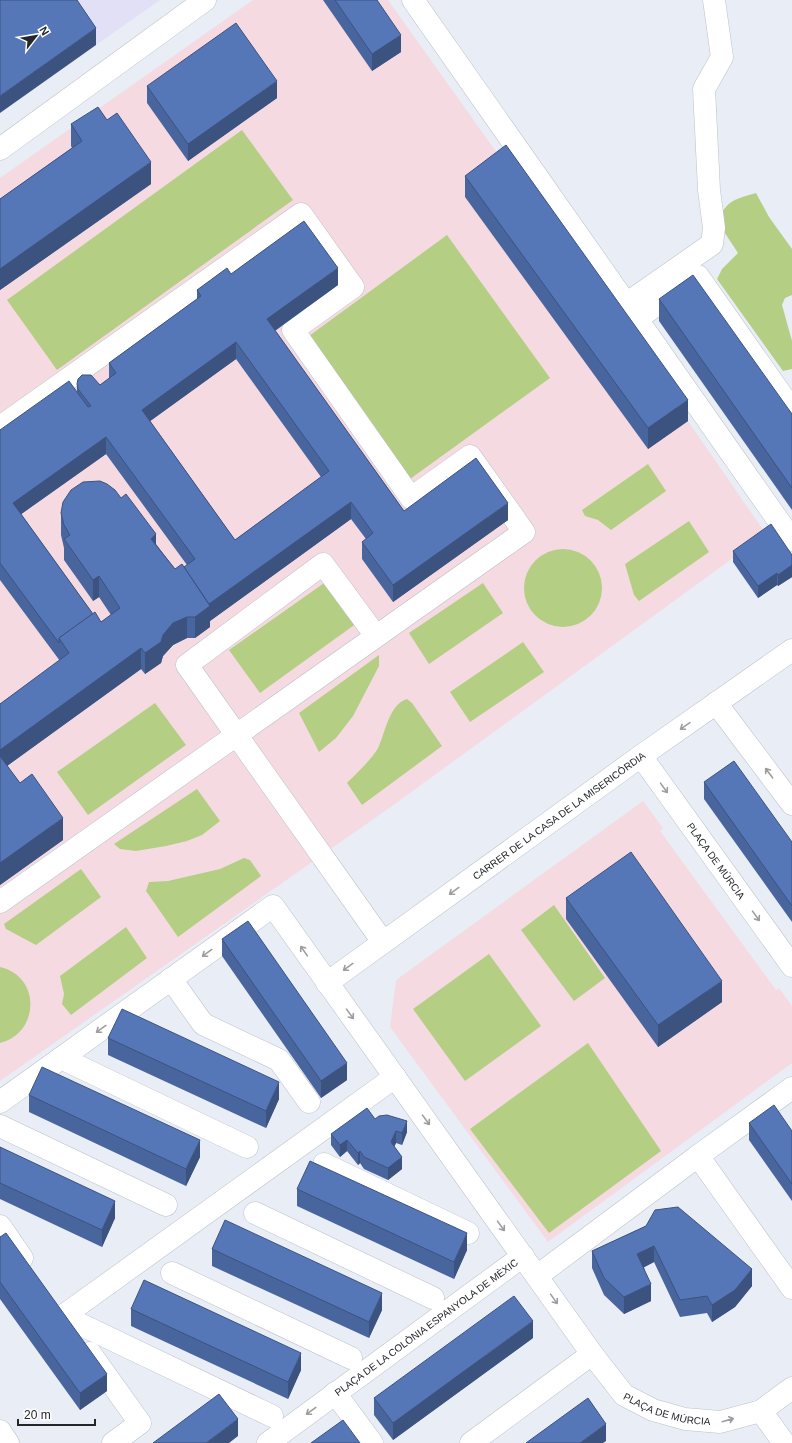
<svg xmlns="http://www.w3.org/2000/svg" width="792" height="1443" font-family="Arial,sans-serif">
<rect width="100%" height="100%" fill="#e8edf6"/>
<polygon fill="#e2e0f6" points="0,0 160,0 96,45"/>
<g fill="#f5dbe1">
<polygon points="253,0 388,0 688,421 766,534 392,806 0,1081 0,178"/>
<polygon points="643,801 663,828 660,831 776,990 779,988 792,1006 792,1063 548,1242 390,1027 396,980"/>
</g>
<g fill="#b4ce84">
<polygon points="242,130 293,200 57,370 7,300"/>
<path d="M756 193 769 217 792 249V295L785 298 782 305 792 341V369L783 371 717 279 722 269 738 253 717 221C729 199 733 200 756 193Z"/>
<polygon points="447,235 550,378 410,479 309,336"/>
<polygon points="648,464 666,491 611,530 598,520 585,516 582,510"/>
<polygon points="689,521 709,552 639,601 634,595 625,564"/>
<circle cx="563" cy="588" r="39"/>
<polygon points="327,581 357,623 260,693 229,650"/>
<polygon points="483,583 503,613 429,664 409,633"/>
<polygon points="523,642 544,672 470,722 450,692"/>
<polygon points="379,655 379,666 353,716 336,738 319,752 299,713"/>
<path d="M407 699 412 703 442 746 362 805 347 783C356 774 372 759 378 748 385 734 389 704 407 699Z"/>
<polygon points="155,703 186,745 88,815 57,772"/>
<polygon points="197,789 220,821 202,835 187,841 166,846 136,851 120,849 114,844"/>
<polygon points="244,858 250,860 261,876 178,937 146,891 149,882 168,881 220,869"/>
<polygon points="81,869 101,897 36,945 6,929 4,924"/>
<polygon points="554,905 605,978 574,1001 521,930"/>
<polygon points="126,927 147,958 71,1015 62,1004 64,994 60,976"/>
<polygon points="489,954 541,1026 465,1081 413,1009"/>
<path d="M0 967C41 976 40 1033 0 1043Z"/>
<polygon points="588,1043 661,1151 549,1233 470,1129"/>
</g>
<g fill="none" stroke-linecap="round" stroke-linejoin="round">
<defs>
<g id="minor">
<polyline points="413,0 792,540"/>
<polyline points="0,149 205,0"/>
<polyline points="626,304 712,244 714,228 709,190 704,89 722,57 714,0"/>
<polyline points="638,318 698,276 792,410"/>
<polyline points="0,427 301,214 353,287 293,330 411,498 470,456 524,532 0,902"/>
<polyline points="376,636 323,564 187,665 383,942"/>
<polyline points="716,703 792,804"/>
<path id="s1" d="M641 756 792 966"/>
<polyline points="171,979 203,1024 279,1060 309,1102"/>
<path id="s2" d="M327 983 641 756 792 650"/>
<polyline points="61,1058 247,1147"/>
<path id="s3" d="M0 1102 273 906 592 1354 624 1395 653 1410 685 1419 720 1422 761 1411 792 1388"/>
<polyline points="0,1126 166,1205"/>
<polyline points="698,1156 792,1088"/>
<polyline points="324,1164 468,1233"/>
<polyline points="255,1213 433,1298"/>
<polyline points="0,1226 22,1258"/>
<polyline points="172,1273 351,1358"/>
<polyline points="537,1276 698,1156 792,1288"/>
<polyline points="90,1353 140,1423 113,1443"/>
<polyline points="335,1393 372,1443"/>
<polyline points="761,1411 784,1443"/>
<polyline points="272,1416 63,1316 395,1077"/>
<path id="s4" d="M268 1443 523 1256"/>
<polyline points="471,1443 592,1354"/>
</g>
<polyline id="major" points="0,1431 8,1443"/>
</defs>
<use href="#minor" stroke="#bcc1c9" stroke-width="23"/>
<use href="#major" stroke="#bcc1c9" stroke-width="23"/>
<use href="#minor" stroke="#fff" stroke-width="22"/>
<use href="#major" stroke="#fff" stroke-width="22"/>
</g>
<g fill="#49659d" fill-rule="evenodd">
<polygon points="323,0 377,0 401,52 372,71"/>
<polygon points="147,86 277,98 188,161 147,103"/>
<polygon points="71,124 151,184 0,290 0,199 72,148 71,146"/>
<polygon points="465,176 688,421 648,449 465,197"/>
<path d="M231 274 338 285 275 331 404 511 508 520 393 602 362 559V542L366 539 351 519 210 621V627L195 638H187L173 645 163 656 161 663 145 674 141 669 7 766 20 783 63 840 0 885V704L60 661 0 580V430L77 392V384L100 385 109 379V363L197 299V290ZM236 359 321 477 235 540 150 421ZM106 454 187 565 184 567 175 569 156 544 61 513V535L64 548V560L93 601 99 597 111 615 101 622 93 614 21 514Z"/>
<polygon points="659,299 792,414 792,510 659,321"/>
<polygon points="733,551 792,555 792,577 778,586 777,585 758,598 733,562"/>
<polygon points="704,782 792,842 792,922 704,799"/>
<polygon points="566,898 722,1002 658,1047 566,919"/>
<polygon points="222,939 347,1080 321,1098 222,956"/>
<polygon points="108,1038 279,1099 266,1128 108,1055"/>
<polygon points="29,1095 200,1157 186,1186 29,1112"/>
<polygon points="375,1119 407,1132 402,1145 396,1143 394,1147 402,1169 388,1180 364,1169 360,1163 358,1165 347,1151 340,1157 331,1145 331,1134"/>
<polygon points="749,1123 792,1131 792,1201 749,1140"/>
<polygon points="0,1147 115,1218 102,1247 0,1199"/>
<polygon points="297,1189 467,1250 454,1279 297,1206"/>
<polygon points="646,1226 752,1286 735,1307 712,1322 707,1313 680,1317 654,1262 644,1267 651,1301 624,1314 604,1295 592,1268 592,1251"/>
<polygon points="0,1237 107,1391 80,1410 0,1299"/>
<polygon points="212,1249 382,1310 369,1338 212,1266"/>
<polygon points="131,1309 301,1370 288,1399 131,1326"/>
<polygon points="533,1338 393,1440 374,1415 374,1398"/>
</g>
<g fill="#3c5380">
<polygon points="96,28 96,45 0,113 0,96"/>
<polygon points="401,35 401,52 372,71 372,54"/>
<polygon points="277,81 277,98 188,161 188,144"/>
<polygon points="151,162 151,184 0,290 0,269"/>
<polygon points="338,268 338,285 267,336 267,319"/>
<polygon points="236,342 236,359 142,427 142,410"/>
<polygon points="688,400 688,421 648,449 648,428"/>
<polygon points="106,437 106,454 13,520 13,503"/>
<polygon points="351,502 351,519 210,621 210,627 195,638 195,617 207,606"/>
<polygon points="508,503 508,520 393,602 393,585"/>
<polygon points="156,534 156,556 151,539"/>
<polygon points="792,565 792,577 778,586 778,575"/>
<polygon points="777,573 777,585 758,598 758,586"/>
<polygon points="99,576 99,597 93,601 93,580"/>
<polygon points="187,617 187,638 173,645 163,656 161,663 145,674 145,653 163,635 173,623"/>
<polygon points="141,648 141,669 0,771 0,750"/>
<polygon points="63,818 63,840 0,885 0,863"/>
<polygon points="722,981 722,1002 658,1047 658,1025"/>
<polygon points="347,1063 347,1080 321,1098 321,1081"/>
<polygon points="279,1082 279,1099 266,1128 266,1111"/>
<polygon points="407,1121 407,1132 402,1145 402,1133"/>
<polygon points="396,1131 396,1143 391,1153 391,1142"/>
<polygon points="200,1140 200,1157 186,1186 186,1169"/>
<polygon points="347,1140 347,1151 340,1157 340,1145"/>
<polygon points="360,1151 360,1163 358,1165 358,1153"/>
<polygon points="402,1157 402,1169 388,1180 388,1168"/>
<polygon points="115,1201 115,1218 102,1247 102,1230"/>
<polygon points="467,1233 467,1250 454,1279 454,1262"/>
<polygon points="654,1246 654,1262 637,1271 637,1254"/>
<polygon points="752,1269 752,1286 735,1307 712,1322 712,1305"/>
<polygon points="651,1284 651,1301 624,1314 624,1297"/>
<polygon points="382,1293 382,1310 369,1338 369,1322"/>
<polygon points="533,1321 533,1338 393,1440 393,1423"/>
<polygon points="301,1353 301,1370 288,1399 288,1382"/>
<polygon points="107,1374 107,1391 80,1410 80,1393"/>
<polygon points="238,1419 238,1436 229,1443 206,1443"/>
<polygon points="606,1424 606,1441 603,1443 580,1443"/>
</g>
<g fill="#5576b7" stroke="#3c5380" fill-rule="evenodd">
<polygon points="0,0 77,0 96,28 0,96"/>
<polygon points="335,0 377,0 401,35 372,54"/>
<polygon points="236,23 277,81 188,144 147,86"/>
<polygon points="98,107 107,120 117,113 151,162 0,269 0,199 82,141 71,124"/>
<polygon points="506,145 688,400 648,428 465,176"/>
<path d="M304 221 338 268 267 319 404 511 476 458 508 503 393 585 362 542 373 533 351 502 209 604 184 567 195 559 106 437 13 503 93 614 59 638V643L0 563V430L69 381 88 407 91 406 78 389 77 384 78 379 82 375H91L100 385 116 373 109 363 201 296 197 290 227 268 231 274ZM236 342 329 471 235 540 142 410Z"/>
<polygon points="693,275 792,414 792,488 659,299"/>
<polygon points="100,481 107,484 115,490 121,498 126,494 156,534 151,539 175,569 182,564 210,606 195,617 187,617 173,623 163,635 161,642 145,653 141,648 0,750 0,704 69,653 59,638 95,612 101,622 120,608 99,576 93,580 64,539 70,535 64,525 61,513 63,502 71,490 83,482"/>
<polygon points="771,524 792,555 792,565 778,575 777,573 758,586 733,551"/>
<polygon points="0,756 20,783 32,774 63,818 0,863"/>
<polygon points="734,761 792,842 792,906 704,782"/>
<polygon points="631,852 722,981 658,1025 566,898"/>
<polygon points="248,921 347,1063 321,1081 222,939"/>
<polygon points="122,1009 279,1082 266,1111 108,1038"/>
<polygon points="42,1067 200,1140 186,1169 29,1095"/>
<polygon points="774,1105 792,1131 792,1184 749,1123"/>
<polygon points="367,1108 375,1119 379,1116 387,1115 407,1121 402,1133 396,1131 391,1142 402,1157 388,1168 364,1157 360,1151 358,1153 347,1140 340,1145 331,1134"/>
<polygon points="0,1147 115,1201 102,1230 0,1183"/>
<polygon points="310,1161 467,1233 454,1262 297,1189"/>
<polygon points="678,1207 752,1269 735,1290 712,1305 707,1296 680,1300 654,1246 637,1254 651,1284 624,1297 604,1278 592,1251 646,1226 655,1210"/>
<polygon points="225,1220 382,1293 369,1322 212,1249"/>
<polygon points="6,1233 107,1374 80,1393 0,1282 0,1237"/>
<polygon points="144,1280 301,1353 288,1382 131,1309"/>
<polygon points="514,1296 533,1321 393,1423 374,1398"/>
<polygon points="219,1394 238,1419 206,1443 153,1443"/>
<polygon points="588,1398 606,1424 580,1443 526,1443"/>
<polygon points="343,1420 360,1443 311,1443"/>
</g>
<defs><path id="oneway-shaft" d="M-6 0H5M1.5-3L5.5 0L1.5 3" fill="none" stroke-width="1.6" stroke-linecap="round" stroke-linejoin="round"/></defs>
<g stroke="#9d9d9f">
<use href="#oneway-shaft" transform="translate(685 726) rotate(145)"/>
<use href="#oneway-shaft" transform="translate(769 773) rotate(-127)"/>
<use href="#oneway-shaft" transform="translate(664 788) rotate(54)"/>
<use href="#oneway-shaft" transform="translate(454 891) rotate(144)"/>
<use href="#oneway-shaft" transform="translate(756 916) rotate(54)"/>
<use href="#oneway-shaft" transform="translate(304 951) rotate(-125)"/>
<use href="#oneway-shaft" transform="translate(207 953) rotate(144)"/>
<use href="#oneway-shaft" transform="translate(348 967) rotate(144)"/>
<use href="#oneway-shaft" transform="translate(350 1014) rotate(54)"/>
<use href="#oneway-shaft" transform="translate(101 1029) rotate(144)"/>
<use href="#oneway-shaft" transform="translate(426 1120) rotate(54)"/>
<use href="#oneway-shaft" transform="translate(501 1226) rotate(54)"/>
<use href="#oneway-shaft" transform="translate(554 1299) rotate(55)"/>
<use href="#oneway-shaft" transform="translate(311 1411) rotate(144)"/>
<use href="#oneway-shaft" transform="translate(728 1420) rotate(-16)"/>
</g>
<g text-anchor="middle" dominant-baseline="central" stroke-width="3" stroke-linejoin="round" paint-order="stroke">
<g font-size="10" fill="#25262a" stroke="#fff">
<text stroke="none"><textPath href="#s2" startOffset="286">CARRER DE LA CASA DE LA MISERICÒRDIA</textPath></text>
<text stroke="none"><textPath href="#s1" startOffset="129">PLAÇA DE MÚRCIA</textPath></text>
<text stroke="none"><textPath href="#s4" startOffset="196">PLAÇA DE LA COLÒNIA ESPANYOLA DE MÈXIC</textPath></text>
<text stroke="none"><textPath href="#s3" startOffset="984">PLAÇA DE MÚRCIA</textPath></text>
</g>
</g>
<g transform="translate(36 36) rotate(59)" stroke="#ffffff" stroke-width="3" paint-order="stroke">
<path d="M0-3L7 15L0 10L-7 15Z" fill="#25262a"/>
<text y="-6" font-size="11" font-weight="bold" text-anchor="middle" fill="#25262a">N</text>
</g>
<path d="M18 1419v6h77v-6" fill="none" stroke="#25262a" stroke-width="2"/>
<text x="24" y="1419" font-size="12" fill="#25262a" stroke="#ffffff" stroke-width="3" paint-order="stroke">20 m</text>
</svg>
